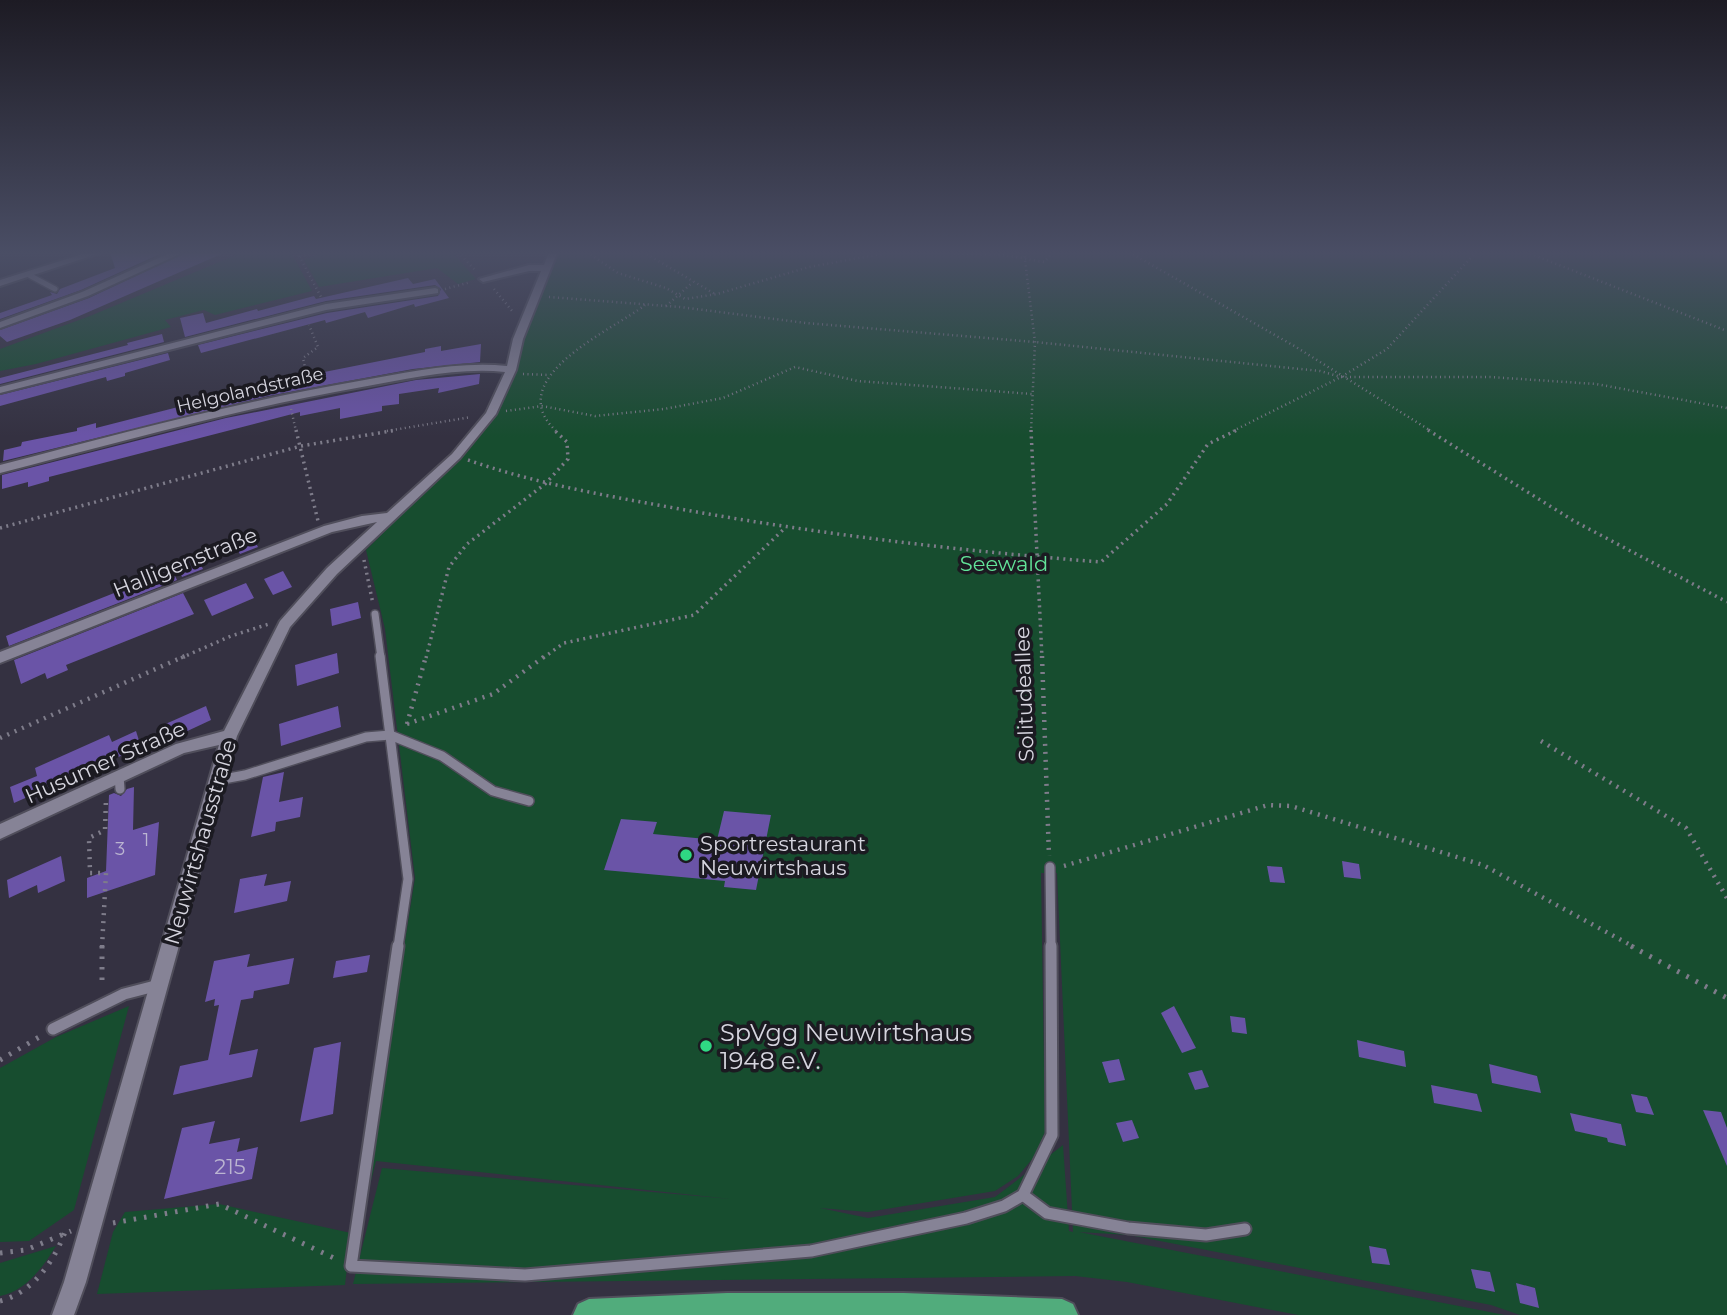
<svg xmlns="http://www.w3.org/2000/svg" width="1727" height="1315" font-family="Montserrat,sans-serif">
<rect width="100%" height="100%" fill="#343141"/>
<g fill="#174d2f" fill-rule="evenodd">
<polygon points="243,252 291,252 312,291 215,315 204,310 165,320 171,327 36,364 0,371 0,349 90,316"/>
<polygon points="323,252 452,252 476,279 458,284 437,268 319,287 304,260"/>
<path d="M557 252H1727V1315H1520L1491 1305 1129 1235 1079 1232 1505 1315H1298L1127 1282 1075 1276 353 1284 382 1168 731 1199 376 1161 359 1230 415 878 385 629 366 550 462 455 496 413ZM1041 873H1057L1073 1232 1069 1231 1063 1145 995 1197 868 1218 820 1208 868 1212 995 1191 1018 1176 1034 1157 1045 1132Z"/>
<polygon points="129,1006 74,1210 29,1241 0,1242 0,1068 56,1037"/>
<polygon points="219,1204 351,1233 345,1285 97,1294 113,1232 125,1212"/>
<path d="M56 1246C43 1267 26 1291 0 1296V1263Z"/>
</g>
<g fill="#6a54a7">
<polygon points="110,252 164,252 81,290 0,319 0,313 52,295 50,292 57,294 60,289 115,268"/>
<polygon points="187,252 226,252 70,320 7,342 0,336 0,330 89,298"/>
<polygon points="408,278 413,284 435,279 449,298 415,307 414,304 368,318 365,312 326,323 325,320 201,353 198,345 327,313 438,296 441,289 435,285 326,301 185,337 180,318 203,313 206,323 257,309 258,311 314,296 316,299"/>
<polygon points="162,334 164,342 0,384 0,378 128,345 127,343"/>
<polygon points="481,344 480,362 413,369 268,396 3,461 4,450 21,446 22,442 77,431 77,428 96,423 96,428 182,406 181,402 197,398 198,401 294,378 425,352 425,349 441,346 441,351"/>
<polygon points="168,353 170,360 125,373 125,376 107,381 106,377 0,406 0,395"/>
<polygon points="480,374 479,384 438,393 439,388 399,394 399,404 382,406 382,411 340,419 340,408 300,416 300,412 49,477 49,481 28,487 28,482 2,489 2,475 226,418 416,380"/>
<polygon points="251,534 258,547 240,554 232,541"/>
<polygon points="196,555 203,569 182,577 176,563"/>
<polygon points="172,570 177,580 9,646 6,636"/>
<polygon points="283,571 292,587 273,595 264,579"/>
<polygon points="246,583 254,598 212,616 204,600"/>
<polygon points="183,593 194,614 66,665 68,670 47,679 45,673 21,684 14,660"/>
<polygon points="358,602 361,618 332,626 330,609"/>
<polygon points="337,653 339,673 297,686 295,665"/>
<polygon points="206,706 211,720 166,741 161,726"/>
<polygon points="338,706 341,727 281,746 279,724"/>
<polygon points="136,731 141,747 14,803 10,787 37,776 35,768 109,735 112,742"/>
<polygon points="284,772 279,802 303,797 300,817 276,822 275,831 251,837 263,777"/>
<polygon points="134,787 133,830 159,822 155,875 87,898 87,878 106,871 109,795 114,793 121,796 127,789"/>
<polygon points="724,811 771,815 756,890 724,887 725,881 604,870 621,819 657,822 653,834 717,840"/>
<polygon points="61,856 65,881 38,893 37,885 9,898 7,880"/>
<polygon points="1342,861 1359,864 1361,879 1344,877"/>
<polygon points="1267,866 1282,867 1285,883 1270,882"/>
<polygon points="267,874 264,886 291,881 287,901 234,913 240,879"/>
<polygon points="250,954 247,967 294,958 289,984 254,991 253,998 241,1000 229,1055 258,1049 252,1077 173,1095 180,1066 208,1060 219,1005 214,1006 215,999 205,1002 214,961"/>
<polygon points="370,955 367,972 333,978 336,961"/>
<polygon points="1174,1006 1196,1048 1182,1053 1161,1013"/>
<polygon points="1230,1016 1245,1018 1247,1034 1232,1032"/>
<polygon points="1357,1040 1404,1051 1406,1067 1359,1057"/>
<polygon points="341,1042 333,1114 300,1122 314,1048"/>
<polygon points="1119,1059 1125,1080 1109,1083 1102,1062"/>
<polygon points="1489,1064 1537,1076 1541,1093 1492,1083"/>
<polygon points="1202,1070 1209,1087 1195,1090 1188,1073"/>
<polygon points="1431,1085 1477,1094 1482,1112 1434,1103"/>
<polygon points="1631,1094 1647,1097 1654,1115 1636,1112"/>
<polygon points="1703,1110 1721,1112 1727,1128 1727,1166"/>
<polygon points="1570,1113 1621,1124 1626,1146 1608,1142 1607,1138 1575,1131"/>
<polygon points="1132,1120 1139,1138 1123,1142 1116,1123"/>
<polygon points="215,1121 209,1144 240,1138 237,1152 258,1147 252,1179 164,1199 182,1128"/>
<polygon points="1369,1246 1386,1249 1390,1265 1372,1263"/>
<polygon points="1471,1269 1490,1272 1495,1292 1476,1288"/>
<polygon points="1516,1283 1535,1288 1539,1308 1520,1303"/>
</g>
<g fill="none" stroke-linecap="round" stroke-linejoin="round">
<defs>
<polyline id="service-far3" points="29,275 55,289"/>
<polyline id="service-far2" points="375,614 381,658"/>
<g id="service-far1">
<polyline points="380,656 408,879 398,947"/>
<polyline points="119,776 120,789"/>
<polyline points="218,780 245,775 366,737 390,735 442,756 493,791 529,801"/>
<polyline points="1050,867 1051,947"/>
</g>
<g id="service">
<polyline points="398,946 351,1266 525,1275 811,1251 966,1218 1004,1206 1023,1195 1052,1135 1051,946"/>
<polyline points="53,1029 124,994 159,985"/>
<polyline points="1023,1195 1047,1213 1128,1228 1206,1235 1245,1229"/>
</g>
<g id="minor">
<polygon points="89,252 103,252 0,286 0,280"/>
<polygon points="172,252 184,252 88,296 0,328 0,322 82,292"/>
<path d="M549 252 557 253 523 339 516 370 496 414 460 458 337 574 290 627 237 736 86 1282 74 1315H52L64 1282 219 745 184 753 0 839V824L176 744 224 731 280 621 327 568 377 522 332 532 0 663V652L324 526 362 516 387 513 452 454 486 413 505 372C458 367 409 379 362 387 240 408 120 442 0 473V465C119 434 237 402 359 381 407 373 457 361 507 366L513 339 541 271H529L483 282 479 279 529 265H544Z"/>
<polygon points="435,288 438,289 438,293 326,310 0,393 0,387 326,304"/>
</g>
<polygon id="trunk" points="727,1293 904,1293 1062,1299 1073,1304 1078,1315 573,1315 578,1304 589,1299"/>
</defs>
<use href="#service-far3" stroke="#504e5b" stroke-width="8"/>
<use href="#service-far2" stroke="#504e5b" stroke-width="10"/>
<use href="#service-far1" stroke="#504e5b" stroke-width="12"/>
<use href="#service" stroke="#504e5b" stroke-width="15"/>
<use href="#minor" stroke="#504e5b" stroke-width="4"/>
<use href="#trunk" stroke="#504e5b" stroke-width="4"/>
<g stroke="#7e7c8a" stroke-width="2.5" stroke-dasharray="1 3.5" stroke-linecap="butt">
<polyline points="297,252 321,297"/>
<polyline points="458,252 476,271"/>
<polyline points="514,252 516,255"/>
<polyline points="587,252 618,273 666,288 685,299 717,294 809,267 892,252"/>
<polyline points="643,252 715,294"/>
<polyline points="904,252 1005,255 1044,262 1054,252"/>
<polyline points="1024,252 1035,342 1031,431"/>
<polyline points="1129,252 1296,347 1431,431"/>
<polyline points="1526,252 1727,331"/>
<polyline points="300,257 316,252"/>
<polyline points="445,289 471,282"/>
<polyline points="494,289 513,312"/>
<polyline points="549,297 680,307 806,323 1035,342 1320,371 1341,377 1490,377 1596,384 1727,408"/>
<polyline points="666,306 693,282"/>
<polyline points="523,374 549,375"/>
<polyline points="308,383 303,358 318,347 309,325"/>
<polyline points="291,409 296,431"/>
<polyline points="506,411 542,406 595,416 664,409 723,398 795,367 858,381 1032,394"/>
<polyline points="387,431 471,417"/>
<path d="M556 431C500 378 613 330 645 305"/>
<polyline points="1233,431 1341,377 1387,349 1476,252"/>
</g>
<g stroke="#7e7c8a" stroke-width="3.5" stroke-dasharray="2 4.5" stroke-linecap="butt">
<polyline points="296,430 318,521"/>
<polyline points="1031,430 1042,658"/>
<polyline points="1428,430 1574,521 1727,602"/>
<path d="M468 460C537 484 608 496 680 509 819 534 960 551 1101 562L1167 504 1208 444 1237 430"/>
<polyline points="0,528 301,446 397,430"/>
<polyline points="364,560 373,604"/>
<polyline points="181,658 231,636 269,624"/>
<polyline points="426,658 449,567 467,544 545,484 568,459 567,442 554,430"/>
<polyline points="543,658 564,643 694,615 784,529"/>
</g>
<g stroke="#7e7c8a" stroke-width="4.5" stroke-dasharray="2 6" stroke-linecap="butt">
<polyline points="1042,656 1049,856"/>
<polyline points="407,724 426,656"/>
<polyline points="407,724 493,694 545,656"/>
<polyline points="0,738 185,656"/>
<polyline points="1541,741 1686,828 1727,898"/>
<polyline points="1064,866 1268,805 1291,806 1483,865 1634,947"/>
<polyline points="102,947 106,873 90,873 89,838 105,830 106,798"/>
</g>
<g stroke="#7e7c8a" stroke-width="5" stroke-dasharray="2.5 8" stroke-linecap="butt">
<polyline points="102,946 102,988"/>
<polyline points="1631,946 1727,998"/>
<polyline points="0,1060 41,1036"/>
<polyline points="113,1223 219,1204 336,1259"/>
<polyline points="0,1253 26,1250 71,1231"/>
<path d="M0 1301C32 1293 54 1262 65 1232"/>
</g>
<use href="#service-far3" stroke="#868396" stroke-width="5"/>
<use href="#service-far2" stroke="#868396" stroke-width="7"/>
<use href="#service-far1" stroke="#868396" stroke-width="9"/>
<use href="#service" stroke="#868396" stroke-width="11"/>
<use href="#minor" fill="#868396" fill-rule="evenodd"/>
<use href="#trunk" fill="#51ac7c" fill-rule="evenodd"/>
</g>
<linearGradient id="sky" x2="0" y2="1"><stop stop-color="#1d1b24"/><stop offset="0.58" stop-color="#4a4e65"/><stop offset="1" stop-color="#4a4e65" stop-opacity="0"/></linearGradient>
<rect width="1727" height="437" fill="url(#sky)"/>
<g fill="#2fd883" stroke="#1b1a21" stroke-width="2.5">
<circle cx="686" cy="855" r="7"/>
<circle cx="706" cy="1046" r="7"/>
</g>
<g text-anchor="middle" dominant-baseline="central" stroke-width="7" stroke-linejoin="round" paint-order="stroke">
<g font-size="18" fill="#d6d5df" stroke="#1b1a21">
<text transform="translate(250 390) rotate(-13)">Helgolandstraße</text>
</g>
<g font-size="18" fill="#bbb5d1">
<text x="146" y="840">1</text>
<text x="120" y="849">3</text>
</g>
<g font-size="21" fill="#d6d5df" stroke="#1b1a21">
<text transform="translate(185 562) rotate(-22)">Halligenstraße</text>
<text transform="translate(1024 694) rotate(-92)">Solitudeallee</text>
<text transform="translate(105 762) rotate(-24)">Husumer Straße</text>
<text transform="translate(200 842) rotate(-74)">Neuwirtshausstraße</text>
</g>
<g font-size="21" fill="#62e499" stroke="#1b1a21">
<text x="1004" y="563">Seewald</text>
</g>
<g font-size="21" fill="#d6d5df" stroke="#1b1a21" text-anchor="start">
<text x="700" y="843">Sportrestaurant<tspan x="700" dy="24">Neuwirtshaus</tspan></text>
</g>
<g font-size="21" fill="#bbb5d1">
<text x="230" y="1166">215</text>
</g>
<g font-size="24" fill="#d6d5df" stroke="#1b1a21" text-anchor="start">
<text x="720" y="1032">SpVgg Neuwirtshaus<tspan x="720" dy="28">1948 e.V.</tspan></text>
</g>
</g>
</svg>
